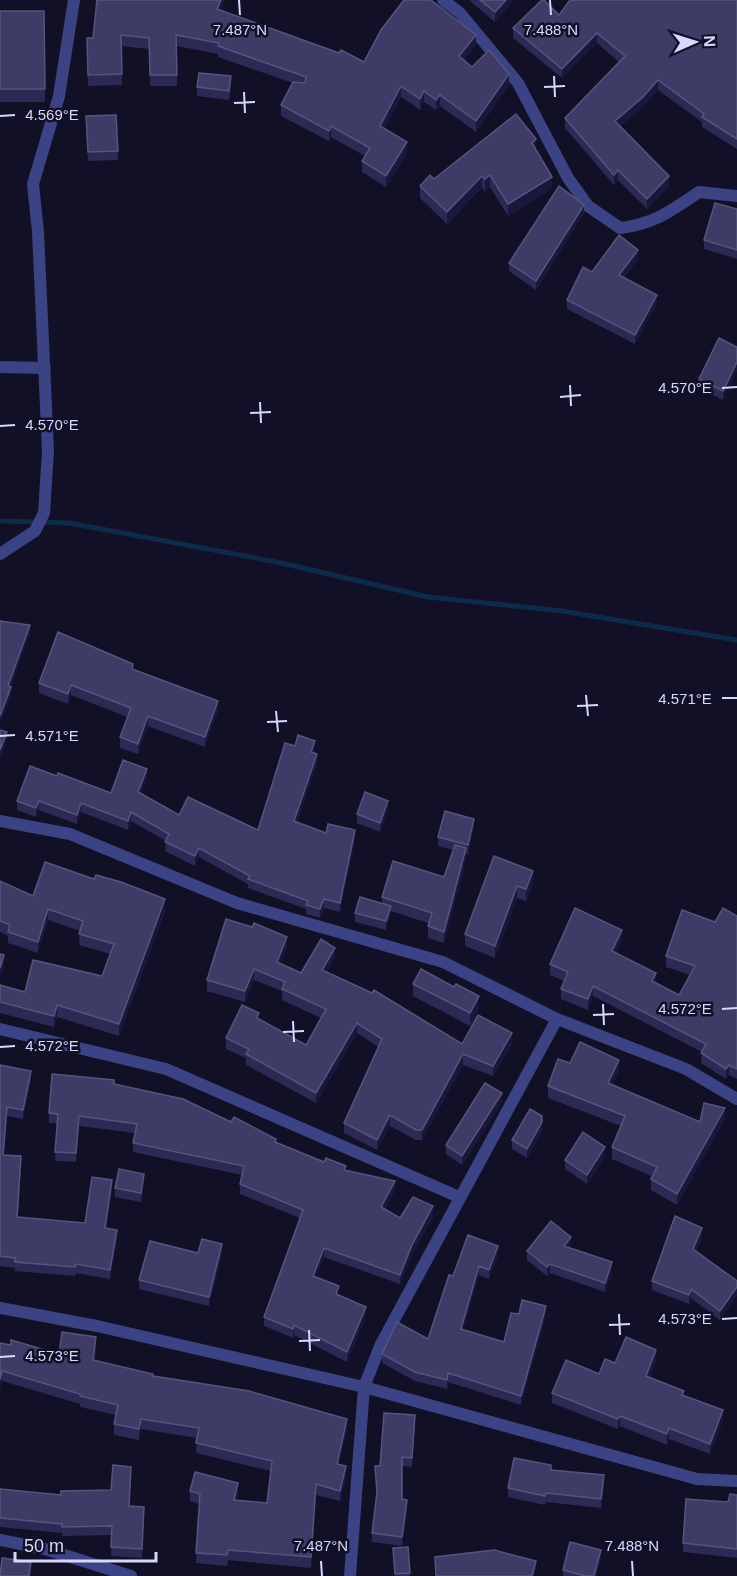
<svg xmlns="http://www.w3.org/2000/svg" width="737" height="1576" font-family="Helvetica,sans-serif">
<rect width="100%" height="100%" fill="#111027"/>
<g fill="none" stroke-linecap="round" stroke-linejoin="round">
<polyline stroke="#0d2b49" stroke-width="5" points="0,521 69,523 277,562 428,597 562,611 737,640"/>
<g stroke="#3c4385" stroke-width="12">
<path d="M443 0 460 13 518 83 568 178 588 206 620 228C654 224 671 211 699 192L737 196"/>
<polyline points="0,367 45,368"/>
<polyline points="0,554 35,531 44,513 48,451 38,232 33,184 59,96 74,0"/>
<polyline points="0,821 70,834 237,903 443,962 557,1019 686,1069 737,1099"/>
<polyline points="0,1029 166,1069 459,1197"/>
<polyline points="0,1308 97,1326 364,1387 697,1479 737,1481"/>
<polyline points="0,1540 45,1549 131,1576"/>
<polyline points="350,1576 364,1387 381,1344 557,1019"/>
</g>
</g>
<g fill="#2c2955">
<polygon points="469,0 514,0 495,22"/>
<polygon points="737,0 737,149 702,127 702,122 658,90 642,108 620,126 669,186 647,209 618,180 614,185 565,128 565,118 619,62 597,43 562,78 513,38 513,28 559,15"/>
<polygon points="221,10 364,62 476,45 464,60 472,67 509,85 476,132 440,106 436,110 424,102 420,110 401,97 384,129 407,153 386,187 362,172 362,161 365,156 331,137 329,141 281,116 281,105 293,83 218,57 218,54 177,46 177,86 150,86 149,49 121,46 122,85 88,86 87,38 93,38"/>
<polygon points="0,11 44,11 45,102 0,102"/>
<polygon points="231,85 229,100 197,96 197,87"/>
<polygon points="86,116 118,151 118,160 88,161"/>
<polygon points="536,150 552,189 508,216 490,187 485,191 482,188 447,224 420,198 420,186 434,179"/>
<polygon points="737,209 737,259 704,249 704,240"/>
<polygon points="584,213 536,290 509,271 509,263"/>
<polygon points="638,259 624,278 657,304 635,344 567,309 567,300 592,272"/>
<polygon points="737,347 723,400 699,388 699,379"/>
<polygon points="133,670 218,711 205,747 148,726 138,754 120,748 120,737 127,717 71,695 68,704 39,693 39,683"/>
<polygon points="295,746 315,750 314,753 317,763 297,822 326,833 355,839 340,912 324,908 320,918 306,914 306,909 248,888 248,884 199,857 195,866 165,851 166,841 131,821 128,830 81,812 77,824 39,810 36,817 17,810 17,801 57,776 111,793 147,778 141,793 179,815 258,830"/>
<polygon points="388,810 380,832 357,823 357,814"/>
<polygon points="474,828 468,854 466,854 466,860 444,943 428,938 428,923 391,911 386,930 355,922 355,913 382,903 382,897 444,877 453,850 438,846 438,837"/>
<polygon points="494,856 533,883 526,901 517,898 495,958 465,946 465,934"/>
<polygon points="0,881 33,896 165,911 119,1036 57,1017 54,1027 0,1013 0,985 25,992 102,976 110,954 79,945 80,931 48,920 38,953 8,943 8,936 0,932"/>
<polygon points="737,916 737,1079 729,1075 726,1079 701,1063 702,1052 593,996 588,1010 561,999 561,989 564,981 550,975 550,964 622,940 616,953 656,983 679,995 690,975 666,967 666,956 715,922"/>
<polygon points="287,947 280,963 301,973 335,958 327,972 462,1044 512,1044 493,1076 463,1065 422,1140 416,1140 390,1126 377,1150 344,1133 344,1123 378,1047 357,1033 316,1103 246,1065 246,1058 226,1049 226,1038 259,1020 306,1045 321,1018 282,1000 282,991 254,980 245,1002 207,991 207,980"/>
<polygon points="413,984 479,1008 470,1026 413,996"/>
<polygon points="570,1063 619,1071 612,1085 700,1122 725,1119 677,1205 651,1190 651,1179 652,1176 612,1159 612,1147 621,1126 548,1098 548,1086"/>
<polygon points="0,1067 31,1081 23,1119 7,1116 4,1155 21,1165 18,1217 85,1223 112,1190 106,1228 117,1240 110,1279 76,1273 75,1276 15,1271 15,1268 0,1266"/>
<polygon points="114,1084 276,1142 395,1190 385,1209 400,1218 433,1216 412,1255 400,1284 324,1257 316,1277 366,1316 347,1362 294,1335 293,1338 264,1326 264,1317 300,1218 240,1194 240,1184 242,1175 133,1152 133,1143 135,1133 79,1126 76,1162 55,1161 57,1123 49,1123 49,1113"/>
<polygon points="502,1102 462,1165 446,1154 446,1145"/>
<polygon points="542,1131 527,1158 512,1149 512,1140"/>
<polygon points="605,1156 587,1184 565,1169 565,1160"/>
<polygon points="144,1183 141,1202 115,1197 115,1188"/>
<polygon points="702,1237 696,1251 737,1281 720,1320 691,1298 689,1304 652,1290 652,1281"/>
<polygon points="571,1246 569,1248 612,1271 605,1292 550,1273 547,1276 527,1260 527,1251"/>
<polygon points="198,1253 222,1253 209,1306 139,1289 139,1280"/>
<polygon points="498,1255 489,1279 479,1275 463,1330 504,1342 519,1314 546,1315 521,1405 448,1382 447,1389 415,1381 382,1363 382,1354 428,1339 453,1276"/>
<polygon points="0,1343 59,1354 96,1348 95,1361 347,1429 339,1464 346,1477 340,1501 316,1495 311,1568 228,1560 227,1566 196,1563 200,1504 190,1501 190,1491 238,1493 237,1500 267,1503 271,1471 196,1453 197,1438 141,1429 139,1440 114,1435 114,1424 116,1415 80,1407 80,1404 2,1381 0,1390"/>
<polygon points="656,1360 649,1378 684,1395 723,1420 710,1454 669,1439 667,1445 620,1426 618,1429 552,1403 552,1393 599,1374 615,1363"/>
<polygon points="415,1424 412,1467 402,1466 402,1499 407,1509 402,1546 372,1542 372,1533 377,1495 375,1466 380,1466"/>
<polygon points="551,1470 604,1484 601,1508 546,1502 545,1505 508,1497 508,1488"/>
<polygon points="131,1476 129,1506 144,1507 142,1558 111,1556 112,1535 62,1536 62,1533 0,1527 0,1489 61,1495 111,1490"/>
<polygon points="737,1495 737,1558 683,1552 683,1543"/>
<polygon points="408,1547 410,1576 395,1576 393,1548"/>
<polygon points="601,1559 596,1576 563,1576 563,1570"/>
</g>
<g fill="#19173b">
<polygon points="221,0 225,0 217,20 217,9"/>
<polygon points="506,0 514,0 495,22 495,12"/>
<polygon points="597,33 597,43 562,78 562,69"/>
<polygon points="476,35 476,45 459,66 459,56"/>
<polygon points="509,74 509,85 476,132 476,121"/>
<polygon points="658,80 658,90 642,108 615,131 615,121"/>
<polygon points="401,86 401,97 380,137 380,126"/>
<polygon points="424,91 424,102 420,110 420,99"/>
<polygon points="440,95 440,106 436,110 436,100"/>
<polygon points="331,126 331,137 329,141 329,131"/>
<polygon points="536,139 536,151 532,143"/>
<polygon points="407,142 407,153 386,187 386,176"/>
<polygon points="618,170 618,180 614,185 614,175"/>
<polygon points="490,175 490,187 485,191 485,179"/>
<polygon points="482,176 482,188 447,224 447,212"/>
<polygon points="669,176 669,186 647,209 647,199"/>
<polygon points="552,177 552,189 508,216 508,204"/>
<polygon points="584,205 584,213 536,290 536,281"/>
<polygon points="638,250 638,259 619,284 619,275"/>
<polygon points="657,295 657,304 635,344 635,335"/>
<polygon points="737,362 737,371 723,400 723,391"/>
<polygon points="30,625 30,634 8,695 8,686"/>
<polygon points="71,685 71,695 68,704 68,694"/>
<polygon points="11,687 11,696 0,725 0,716"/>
<polygon points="218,701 218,711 205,747 205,737"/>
<polygon points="148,716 148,726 138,754 138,744"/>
<polygon points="7,732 7,741 0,759 0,750"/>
<polygon points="315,741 315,750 311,761 311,752"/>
<polygon points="317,754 317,763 294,830 294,821"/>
<polygon points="147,769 147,778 138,801 138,792"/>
<polygon points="39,801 39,810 36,817 36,808"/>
<polygon points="388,801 388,810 380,832 380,823"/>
<polygon points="81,803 81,812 77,824 77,815"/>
<polygon points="131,812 131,821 128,830 128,821"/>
<polygon points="474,819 474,828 468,854 468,845"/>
<polygon points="355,830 355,839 340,912 340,903"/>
<polygon points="199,848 199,857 195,866 195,856"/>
<polygon points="466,848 466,860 444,943 444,932"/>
<polygon points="533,871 533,883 526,901 526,889"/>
<polygon points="517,886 517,898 495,958 495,946"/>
<polygon points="165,899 165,911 119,1036 119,1024"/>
<polygon points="324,899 324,908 320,918 320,909"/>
<polygon points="391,906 391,915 386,930 386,921"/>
<polygon points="48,909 48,920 38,953 38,942"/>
<polygon points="622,930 622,940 612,962 612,951"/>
<polygon points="287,937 287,947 277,972 277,962"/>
<polygon points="335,948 335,958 322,981 322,970"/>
<polygon points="4,955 4,966 0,979 0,968"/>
<polygon points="254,969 254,980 245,1002 245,991"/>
<polygon points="656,973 656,984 652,981"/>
<polygon points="593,986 593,996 588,1010 588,999"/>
<polygon points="479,996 479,1008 470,1026 470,1013"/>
<polygon points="57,1005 57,1017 54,1027 54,1016"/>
<polygon points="357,1023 357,1033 316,1103 316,1093"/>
<polygon points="512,1033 512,1044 493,1076 493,1066"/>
<polygon points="463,1054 463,1065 422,1140 422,1130"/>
<polygon points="619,1060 619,1071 608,1094 608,1083"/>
<polygon points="729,1065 729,1075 726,1079 726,1069"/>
<polygon points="31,1071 31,1081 23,1119 23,1110"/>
<polygon points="502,1093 502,1102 462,1165 462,1156"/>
<polygon points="7,1107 7,1116 3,1164 3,1155"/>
<polygon points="725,1108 725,1119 677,1205 677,1194"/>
<polygon points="390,1115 390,1126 377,1150 377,1140"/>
<polygon points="542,1122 542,1131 527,1158 527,1149"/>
<polygon points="605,1147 605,1156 587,1184 587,1175"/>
<polygon points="144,1174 144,1183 141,1202 141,1193"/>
<polygon points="112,1180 112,1190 105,1237 105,1228"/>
<polygon points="395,1181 395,1190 381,1216 381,1207"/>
<polygon points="433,1206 433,1216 412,1255 400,1284 400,1275 412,1245"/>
<polygon points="702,1228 702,1237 693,1258 693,1249"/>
<polygon points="117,1230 117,1240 110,1279 110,1270"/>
<polygon points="571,1237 571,1246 564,1255 564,1246"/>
<polygon points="222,1244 222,1253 209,1306 209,1297"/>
<polygon points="498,1246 498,1255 489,1279 489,1270"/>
<polygon points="324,1248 324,1257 313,1285 313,1276"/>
<polygon points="612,1262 612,1271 605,1292 605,1283"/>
<polygon points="550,1264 550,1273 547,1276 547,1267"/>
<polygon points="479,1266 479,1275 461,1338 461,1329"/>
<polygon points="737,1287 737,1296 720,1320 720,1311"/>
<polygon points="691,1289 691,1298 689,1304 689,1295"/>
<polygon points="546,1306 546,1315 521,1405 521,1396"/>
<polygon points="366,1307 366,1316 347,1362 347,1352"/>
<polygon points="294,1325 294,1335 293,1338 293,1329"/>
<polygon points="96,1337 96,1348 93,1371 93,1360"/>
<polygon points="656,1350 656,1360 646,1386 646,1376"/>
<polygon points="2,1371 2,1381 0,1390 0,1380"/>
<polygon points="448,1373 448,1382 447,1389 447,1380"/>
<polygon points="723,1410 723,1420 710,1454 710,1444"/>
<polygon points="620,1416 620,1426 618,1429 618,1419"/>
<polygon points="141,1419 141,1429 139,1440 139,1429"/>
<polygon points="347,1419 347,1429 337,1474 337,1464"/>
<polygon points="669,1428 669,1439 667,1445 667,1434"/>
<polygon points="346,1466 346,1477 340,1501 340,1491"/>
<polygon points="604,1475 604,1484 601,1508 601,1499"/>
<polygon points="238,1483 238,1493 234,1510 234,1500"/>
<polygon points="316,1484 316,1495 311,1568 311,1557"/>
<polygon points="407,1500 407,1509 402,1546 402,1537"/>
<polygon points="601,1550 601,1559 596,1576 594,1576"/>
<polygon points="536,1561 536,1570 534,1576 532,1576"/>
</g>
<g fill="#3e3c67" stroke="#56547f" stroke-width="1.5">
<polygon points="97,0 221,0 217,9 339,53 341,50 364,62 381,30 404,0 431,0 476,35 459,56 472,67 489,50 509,74 476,121 440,95 436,100 424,91 420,99 401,86 380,126 407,142 386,176 362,161 370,148 331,126 329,131 281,105 293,82 305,83 306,77 218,46 219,43 176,35 177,75 150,75 149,38 121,35 122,74 88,75 87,38 93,38"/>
<polygon points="480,0 506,0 495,12"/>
<polygon points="542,0 544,0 559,15 570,0 737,0 737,139 702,117 704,114 658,80 642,98 615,121 669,176 647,199 618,170 614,175 565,118 625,56 597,33 562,69 513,28"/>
<polygon points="0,11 44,11 45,89 0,89"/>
<polygon points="199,73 231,76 229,91 197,87"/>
<polygon points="516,114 536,139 532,143 552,177 508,204 490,175 485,179 482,176 447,212 420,186 430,175 434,179"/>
<polygon points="116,115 118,151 88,152 86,116"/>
<polygon points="559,186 584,205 536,281 509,263"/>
<polygon points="715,203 737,209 737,250 704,240"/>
<polygon points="619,235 638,250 619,275 657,295 635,335 567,300 583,267 592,272"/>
<polygon points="719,338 737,347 737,362 723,391 699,379"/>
<polygon points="0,621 30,625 8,686 11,687 0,716"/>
<polygon points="58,632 133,664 132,669 218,701 205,737 148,716 138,744 120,737 131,708 71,685 68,694 39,683"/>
<polygon points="0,730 7,732 0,750"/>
<polygon points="298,735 315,741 311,752 317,754 294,821 326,833 328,824 355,830 340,903 324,899 320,909 306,905 308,901 248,879 250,876 199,848 195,856 165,842 169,834 131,812 128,821 81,803 77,815 39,801 36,808 17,801 30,766 57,776 58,773 111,793 123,760 147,769 138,792 179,815 188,797 258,830 285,743 295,746"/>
<polygon points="365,792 388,801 380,823 357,814"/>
<polygon points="445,811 474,819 468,845 438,837"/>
<polygon points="455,845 466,848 444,932 428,926 432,913 382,897 393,861 444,877"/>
<polygon points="494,856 533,871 526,889 517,886 495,946 465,934"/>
<polygon points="45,862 94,879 96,875 121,882 165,899 119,1024 57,1005 54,1016 0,1002 0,985 25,992 33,960 102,976 114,944 79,934 83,921 48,909 38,942 8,932 10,925 0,921 0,881 33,896"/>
<polygon points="360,897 391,906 386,921 355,913"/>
<polygon points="575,908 622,930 612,951 656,973 652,981 679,995 695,966 666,956 682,910 715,922 723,908 737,916 737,1069 729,1065 726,1069 701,1053 706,1044 593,986 588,999 561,989 568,972 550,964"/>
<polygon points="226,919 252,927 254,923 287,937 277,962 301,973 321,939 335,948 322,970 372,993 374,990 462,1044 478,1015 512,1033 493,1066 463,1054 422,1130 416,1130 390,1115 377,1140 344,1123 382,1039 357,1023 316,1093 246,1054 249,1049 226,1038 242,1005 259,1013 257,1018 306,1045 326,1009 282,989 285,982 254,969 245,991 207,980"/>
<polygon points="0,954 4,955 0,968"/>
<polygon points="421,969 454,987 456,984 479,996 470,1013 413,984"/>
<polygon points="580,1042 619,1060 608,1083 700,1122 704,1103 725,1108 677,1194 651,1179 657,1167 612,1147 625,1116 548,1086 558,1059 570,1063"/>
<polygon points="0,1065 31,1071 23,1110 7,1107 3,1155 21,1156 17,1217 85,1223 92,1177 112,1180 105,1228 117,1230 110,1270 76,1264 75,1267 15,1262 15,1258 0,1256"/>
<polygon points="52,1074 114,1080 114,1084 183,1099 231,1122 234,1117 276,1139 275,1142 324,1162 326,1158 346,1166 344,1170 395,1181 381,1207 400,1218 413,1197 433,1206 412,1245 400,1275 324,1248 313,1276 339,1286 336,1294 366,1307 347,1352 294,1325 293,1329 264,1317 303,1210 240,1184 244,1166 133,1143 137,1124 79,1116 76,1153 55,1152 58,1114 49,1113"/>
<polygon points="485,1083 502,1093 462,1156 446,1145"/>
<polygon points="530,1109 542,1116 542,1122 527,1149 512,1140"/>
<polygon points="583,1132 605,1147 587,1175 565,1160"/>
<polygon points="119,1169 144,1174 141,1193 115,1188"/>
<polygon points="675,1216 702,1228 693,1249 737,1281 737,1287 720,1311 691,1289 689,1295 652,1281"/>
<polygon points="551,1221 571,1237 564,1246 612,1262 605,1283 550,1264 547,1267 527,1251"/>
<polygon points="468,1235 498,1246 489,1270 479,1266 461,1329 504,1342 511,1313 519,1314 522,1300 546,1306 521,1396 448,1373 447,1380 415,1372 382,1354 397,1322 428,1339 449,1275 453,1276"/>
<polygon points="202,1239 222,1244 209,1297 139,1280 150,1241 198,1253"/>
<polygon points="62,1332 96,1337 93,1360 153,1374 153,1376 249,1391 347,1419 337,1464 346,1466 340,1491 316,1484 311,1557 228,1550 227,1555 196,1553 200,1494 190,1491 195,1472 238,1483 234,1500 267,1503 272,1461 196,1443 199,1428 141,1419 139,1429 114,1424 118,1405 80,1396 80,1394 2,1371 0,1380 0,1343 11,1345 11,1340 59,1354"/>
<polygon points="626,1337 656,1350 646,1376 684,1391 682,1395 723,1410 710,1444 669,1428 667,1434 620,1416 618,1419 552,1393 566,1360 599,1374 605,1359 615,1363"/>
<polygon points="384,1413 415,1415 412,1458 402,1457 402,1499 407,1500 402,1537 372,1533 377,1492 375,1466 380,1466"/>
<polygon points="514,1458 551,1465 551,1470 604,1475 601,1499 546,1493 545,1496 508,1488"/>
<polygon points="113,1465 131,1467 129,1506 144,1507 142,1549 111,1547 112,1526 62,1527 62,1524 0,1518 0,1489 61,1495 61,1491 111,1490"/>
<polygon points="730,1494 737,1495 737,1549 683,1543 686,1499 728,1502"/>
<polygon points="570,1542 601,1550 594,1576 585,1576 563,1570"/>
<polygon points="408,1547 410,1573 395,1574 393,1548"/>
<polygon points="494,1550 536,1561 532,1576 436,1576 435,1557"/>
<polygon points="2,1558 31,1562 29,1576 0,1576"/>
</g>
<path fill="none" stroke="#d7d8fe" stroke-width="2" d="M239 0 240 15M550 0 551 15M554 76 555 97M544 87 565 86M244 92 245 113M234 103 255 102M0 116 15 115M570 385 571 406M722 388 737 387M560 397 581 395M260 402 261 423M250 413 271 412M0 426 15 425M586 695 588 716M722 698H737M577 706 598 705M276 711 278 732M267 722 287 721M0 736 15 735M603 1004 604 1025M722 1009 737 1008M593 1015 614 1014M293 1021 294 1042M283 1032 304 1031M0 1047 15 1046M619 1314 620 1335M722 1319 737 1318M609 1325 630 1324M309 1330 310 1351M299 1341 320 1340M0 1357 15 1356M321 1561 322 1576M632 1561 633 1576"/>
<g font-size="15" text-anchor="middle" fill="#d7d8fe" stroke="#111027" stroke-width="5" stroke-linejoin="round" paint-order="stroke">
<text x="240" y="35">7.487°N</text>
<text x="551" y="35">7.488°N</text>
<text x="52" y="120">4.569°E</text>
<text x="685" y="393">4.570°E</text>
<text x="52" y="430">4.570°E</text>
<text x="685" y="704">4.571°E</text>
<text x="52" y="741">4.571°E</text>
<text x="685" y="1014">4.572°E</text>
<text x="52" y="1051">4.572°E</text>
<text x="685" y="1324">4.573°E</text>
<text x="52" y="1361">4.573°E</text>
<text x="321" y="1551">7.487°N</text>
<text x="632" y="1551">7.488°N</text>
</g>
<g transform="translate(695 42) rotate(87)" stroke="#111027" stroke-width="4.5" paint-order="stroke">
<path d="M0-4.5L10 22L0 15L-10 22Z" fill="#d7d8fe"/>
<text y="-9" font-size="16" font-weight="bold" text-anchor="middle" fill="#d7d8fe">N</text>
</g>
<path d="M15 1552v9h141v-9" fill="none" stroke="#d7d8fe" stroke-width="3"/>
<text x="24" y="1552" font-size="18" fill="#d7d8fe" stroke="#111027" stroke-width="4.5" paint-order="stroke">50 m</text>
</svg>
